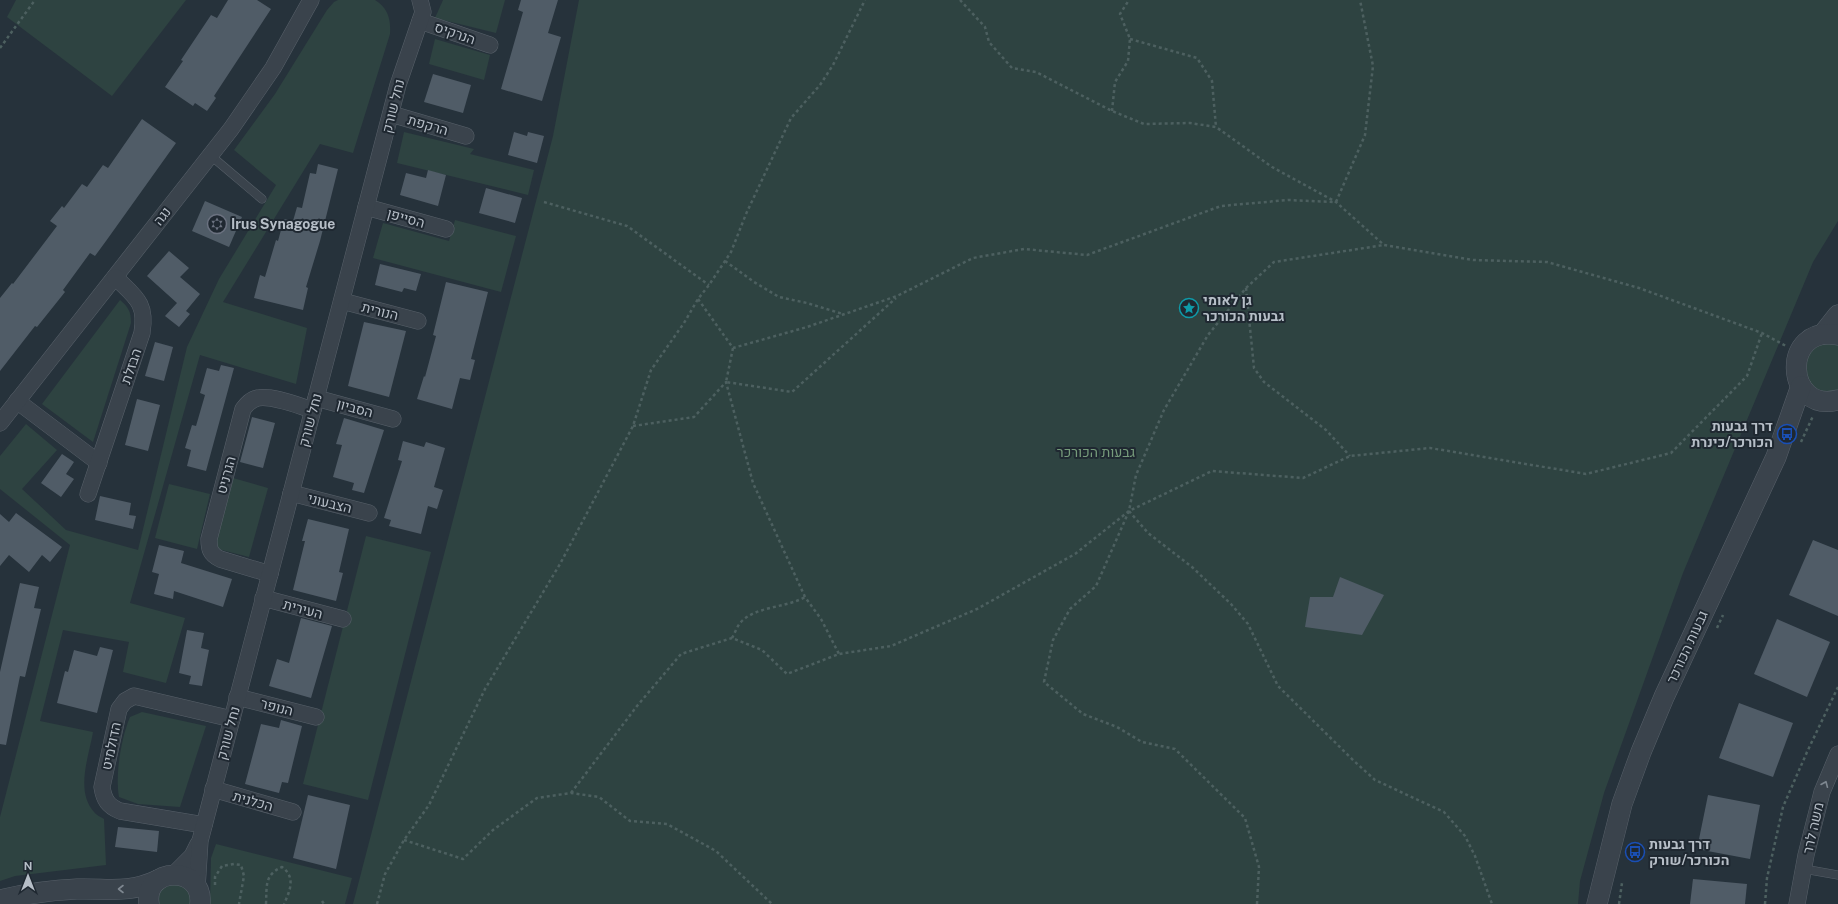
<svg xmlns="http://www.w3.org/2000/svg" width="1838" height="904" font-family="'Public Sans',Heebo,sans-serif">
<rect width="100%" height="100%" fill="#26323b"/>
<g fill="#2e4341">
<polygon points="16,0 186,0 112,96 7,17"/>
<path d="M338 0H375C388 8 391 19 390 34L353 153 320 144 223 302 307 328 296 384 200 355 130 603 185 618 166 683 123 672 129 642 63 630 40 721 93 732C89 756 75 791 94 812 96 815 101 817 104 819L106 865 15 876 0 881V817L70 545 0 489V456L26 424 57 450 22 489 66 530 138 550 187 347 219 279 276 185 234 150 275 94 327 10 334 2Z"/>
<polygon points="443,0 505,0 496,33 435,18"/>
<polygon points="579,0 1838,0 1838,221 1813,262 1683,573 1604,793 1580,881 1578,904 353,904 553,136"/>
<polygon points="435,39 490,55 484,80 429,64"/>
<polygon points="404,132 474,149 470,154 534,170 528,195 397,163"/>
<polygon points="455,220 516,236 501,292 373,258 383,223 449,241"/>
<path d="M120 300C128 307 131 311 131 323L93 442 42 404Z"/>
<polygon points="1838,341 1838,394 1831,396 1805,383 1804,355 1815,343"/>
<polygon points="233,478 268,488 249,557 214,548"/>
<polygon points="169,484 210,494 197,549 155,538"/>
<polygon points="366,536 431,552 368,800 303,784"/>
<path d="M142 712 206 726 180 807 138 804 119 797C115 775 121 738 130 717Z"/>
<polygon points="216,844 352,878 345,904 210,904 211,858"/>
<polygon points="181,879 196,904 152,904 152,894"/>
</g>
<g fill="#505c67">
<polygon points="228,0 257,0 271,9 214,96 216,98 207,111 195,103 193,106 165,87 183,61 181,60 211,15 217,18"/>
<polygon points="521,0 558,0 548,33 561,37 542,101 501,89 523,12 518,10"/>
<polygon points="433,74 471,85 463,113 424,102"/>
<polygon points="142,119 176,143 106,241 95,256 90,253 63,290 65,292 37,327 35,326 0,371 0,298 12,283 13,284 57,226 50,221 62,206 64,208 82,184 87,187 103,165 108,168"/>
<polygon points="514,132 527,136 528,132 544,136 537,163 508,155"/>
<polygon points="318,164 338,169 320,241 306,287 308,288 303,310 254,298 260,275 265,277 276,240 278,241 284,219 293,221 297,207 302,208 310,173 316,174"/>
<polygon points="428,170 446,175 438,206 400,195 406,173 426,178"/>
<polygon points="486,188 522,198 515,223 479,213"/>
<polygon points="205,201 242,217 229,247 192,231"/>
<polygon points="169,251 189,268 180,277 200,294 186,311 190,314 179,327 165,316 177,303 147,276"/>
<polygon points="380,264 421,274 416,291 404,288 402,292 375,285"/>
<polygon points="446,282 488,292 471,359 475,360 470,380 460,378 452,409 417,399 424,376 425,377 436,336 433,335"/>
<polygon points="364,322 406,331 389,397 348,386"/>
<polygon points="155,342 173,347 164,381 145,376"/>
<polygon points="221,365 234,368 206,471 187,466 191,450 185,448 192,425 196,426 205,395 200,393 207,368 219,371"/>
<polygon points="137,399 160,405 148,451 125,445"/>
<polygon points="252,417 275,423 263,468 240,462"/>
<polygon points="344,418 384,430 364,493 352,490 354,483 333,477 342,445 336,444"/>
<polygon points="403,441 424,447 426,442 445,448 434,487 443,490 437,509 428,506 421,534 389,526 391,520 384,518 402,461 398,460"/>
<polygon points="62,454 74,462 66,474 74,479 61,497 41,483"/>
<polygon points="100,496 131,503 129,515 136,516 133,529 95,520"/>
<polygon points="16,513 62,547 50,562 42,555 29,572 9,555 0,566 0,514 9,522"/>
<polygon points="308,519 349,529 339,572 343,573 336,601 293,590 305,541 302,541"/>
<polygon points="1813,540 1838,550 1838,616 1789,595"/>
<polygon points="159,545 184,551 181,563 232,579 223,607 174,591 173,599 154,594 159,574 152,572"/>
<polygon points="1340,577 1384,595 1362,635 1305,627 1310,597 1333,597"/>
<polygon points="20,583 39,587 34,608 41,609 25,677 20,676 6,745 0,744 0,672"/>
<polygon points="301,618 332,626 311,698 269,686 277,659 289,663"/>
<polygon points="1777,619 1830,642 1807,697 1754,674"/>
<polygon points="187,630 204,633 201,648 209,650 202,686 189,684 191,676 179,673"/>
<polygon points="100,647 113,650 97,713 57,703 65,671 68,672 74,650 97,656"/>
<polygon points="1739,703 1793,723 1773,777 1719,758"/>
<polygon points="281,720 302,726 288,783 282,782 279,793 245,784 261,724 279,728"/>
<polygon points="308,795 350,805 336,869 293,858"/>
<polygon points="1708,795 1760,805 1750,859 1697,849"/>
<polygon points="118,827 159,831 157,852 115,847"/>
<polygon points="1693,879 1747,884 1745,904 1690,904"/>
</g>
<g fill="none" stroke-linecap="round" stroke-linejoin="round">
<defs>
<g id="service">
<polyline points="210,155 262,199"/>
<polyline points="1804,869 1838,875"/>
</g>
<g id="minor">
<polyline points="420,21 490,45"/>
<polyline points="391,114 466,136"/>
<polyline points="366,207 446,229"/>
<polyline points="342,301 418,321"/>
<polyline points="316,398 393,419"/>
<polyline points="17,401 99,463"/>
<polyline points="0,423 231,129 273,68 311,0"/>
<polyline points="291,493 369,513"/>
<path d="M88 494 142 333C147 302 135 297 115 277"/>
<path d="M270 574 220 559C210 554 209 549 209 539L243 409C247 404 251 399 258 398 272 395 299 406 313 410"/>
<polyline points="263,598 343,619"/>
<polyline points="237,697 316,717"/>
<polyline points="213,789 293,812"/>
<path d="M204 825 120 811C108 806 104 800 102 787L119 709 125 701 134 696 232 719"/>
<polyline points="174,874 192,856 198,844"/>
<polyline points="197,889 200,841 398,85 423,12 420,0"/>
<polyline points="1797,904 1806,855 1822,792 1838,754"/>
</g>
<g id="tertiary">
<polyline points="1823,334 1838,315"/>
<path d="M1838 335C1780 324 1785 414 1838 400"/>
<path d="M0 900C25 894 51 890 77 889 108 888 128 894 158 880"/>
<path d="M149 904C143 866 204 865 200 904"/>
<polyline points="1597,904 1622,804 1641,752 1664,697 1776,457 1801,386"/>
</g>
</defs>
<use href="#service" stroke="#58616a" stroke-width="9"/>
<use href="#minor" stroke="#58616a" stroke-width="17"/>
<use href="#tertiary" stroke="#58616a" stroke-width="21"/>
<g stroke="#4d6060" stroke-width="2.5" stroke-dasharray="3 3" stroke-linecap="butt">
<polyline points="960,0 985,27 989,42 1012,68 1036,72 1112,111 1144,124 1190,123 1216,127 1272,167 1336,202 1384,245 1473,260 1547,262 1639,288 1762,333 1786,346"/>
<polyline points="1130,39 1197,58 1212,81 1216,127"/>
<polyline points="0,48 35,0"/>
<polyline points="1112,111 1115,82 1128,61 1130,39 1120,14 1129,0"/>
<polyline points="544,202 627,226 709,285"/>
<polyline points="1336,202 1365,135 1373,66 1360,0"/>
<polyline points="725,261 754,282 779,297 807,303 843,314"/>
<polyline points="1246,288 1254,368 1264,382 1326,430 1350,456"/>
<polyline points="698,299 733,348 807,327 897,296 973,258 1024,249 1087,255 1221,206 1288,200 1333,202"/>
<polyline points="733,348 726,382 792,392 896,298"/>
<polyline points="633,426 694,417 726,382 753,483 805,597 821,619 839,654"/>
<polyline points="1801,442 1813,416"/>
<polyline points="1129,511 1148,533 1192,567 1231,604 1248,624 1278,686 1354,761 1375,780 1444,812 1465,836 1475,856 1492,904"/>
<polyline points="1717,628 1723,615"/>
<path d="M732 638C735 633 737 626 741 622 756 606 786 608 805 597"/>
<polyline points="571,793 637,706 681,654 732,638 762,650 787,674 839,654 891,646 977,609 1075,554 1129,511 1136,475 1164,410 1208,335 1246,288 1274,262 1384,245"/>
<polyline points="404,840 463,859 493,830 537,798 571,793 599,797 630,821 667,824 716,851 772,904"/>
<polyline points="215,885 215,877 222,866 234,864 241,865 244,876 239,904"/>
<polyline points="322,901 324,904"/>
<path d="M266 904C267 886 264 875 282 867 296 877 290 891 284 904"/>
<polyline points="377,904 385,874 404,840 429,805 485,689 560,564 633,426 651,370 684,323 698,299 709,285 731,252 746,214 791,118 820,85 833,65 865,0"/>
<polyline points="1257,904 1259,867 1245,818 1175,749 1142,742 1117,727 1083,714 1044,682 1053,640 1070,609 1096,586 1129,511 1212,471 1303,478 1350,456 1430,448 1586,474 1671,453 1747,376 1762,333"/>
<polyline points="1619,904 1622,883"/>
<polyline points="1765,904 1767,878 1783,807 1807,752 1838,687"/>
</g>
<use href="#service" stroke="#3a434c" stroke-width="8"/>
<use href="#minor" stroke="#3a434c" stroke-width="16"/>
<use href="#tertiary" stroke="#3a434c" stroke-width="20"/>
</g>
<defs><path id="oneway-chevron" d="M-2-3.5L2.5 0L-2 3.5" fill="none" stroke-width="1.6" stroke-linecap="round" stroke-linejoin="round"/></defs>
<g stroke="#7e8790">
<use href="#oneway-chevron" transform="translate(1825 784) rotate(-67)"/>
<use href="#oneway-chevron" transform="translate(121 889) rotate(180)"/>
</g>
<defs>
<symbol id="synagogue-ring" viewBox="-11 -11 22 22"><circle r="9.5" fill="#1f2831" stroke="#6b7280" stroke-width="1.5"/><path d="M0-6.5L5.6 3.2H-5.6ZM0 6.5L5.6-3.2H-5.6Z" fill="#6b7280"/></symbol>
<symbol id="sight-ring" viewBox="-11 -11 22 22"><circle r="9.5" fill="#1f2831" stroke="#0f9aa8" stroke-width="1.5"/><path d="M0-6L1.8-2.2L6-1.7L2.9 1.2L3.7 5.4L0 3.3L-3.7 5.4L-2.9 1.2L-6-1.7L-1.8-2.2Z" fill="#0f9aa8"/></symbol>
<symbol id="bus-ring" viewBox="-11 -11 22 22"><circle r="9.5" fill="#1f2831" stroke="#1a4fb4" stroke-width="1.5"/><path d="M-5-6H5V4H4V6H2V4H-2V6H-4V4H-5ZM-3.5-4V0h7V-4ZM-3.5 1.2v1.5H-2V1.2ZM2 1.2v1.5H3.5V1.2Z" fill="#1a4fb4"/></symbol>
</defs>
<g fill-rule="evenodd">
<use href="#synagogue-ring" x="206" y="213" width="22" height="22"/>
<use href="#sight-ring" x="1178" y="297" width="22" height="22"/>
<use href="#bus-ring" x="1776" y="423" width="22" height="22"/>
<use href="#bus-ring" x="1624" y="841" width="22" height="22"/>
</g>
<g text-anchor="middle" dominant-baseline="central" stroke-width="4" stroke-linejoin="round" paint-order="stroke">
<g font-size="14" fill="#b6bec7" stroke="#1f2831">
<text transform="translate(455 33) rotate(19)">הנרקיס</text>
<text transform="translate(393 106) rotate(-76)">נחל שורק</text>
<text transform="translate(428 125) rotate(16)">הרקפת</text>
<text transform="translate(162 216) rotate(-52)">נגה</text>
<text transform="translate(406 218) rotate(16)">הסייפן</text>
<text transform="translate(380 311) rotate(14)">הנורית</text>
<text transform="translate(131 366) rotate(-71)">הבזלת</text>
<text transform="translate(355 408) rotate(15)">הסביון</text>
<text transform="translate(310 420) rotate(-75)">נחל שורק</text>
<text transform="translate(226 475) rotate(-75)">הגרניט</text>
<text transform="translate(330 503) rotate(14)">הצבעוני</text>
<text transform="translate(303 609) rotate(15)">העירית</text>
<text transform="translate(1687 647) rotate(-65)">גבעות הכורכר</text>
<text transform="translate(277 707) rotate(14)">הנופר</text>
<text transform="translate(228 733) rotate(-75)">נחל שורק</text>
<text transform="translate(111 746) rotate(-78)">הדולמיט</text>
<text transform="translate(253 801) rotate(16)">הכלנית</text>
<text transform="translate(1813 828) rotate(-77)">משה לרר</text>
</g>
<g font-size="14" font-weight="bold" fill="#b6bec7" stroke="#1f2831" text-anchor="start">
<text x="231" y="224">Irus Synagogue</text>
<text x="1203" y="300">גן לאומי<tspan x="1203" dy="16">גבעות הכורכר</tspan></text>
<text x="1773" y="426" text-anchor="end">דרך גבעות<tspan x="1773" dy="16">הכורכר/כינרת</tspan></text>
<text x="1649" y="844">דרך גבעות<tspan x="1649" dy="16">הכורכר/שורק</tspan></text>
</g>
<g font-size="14" fill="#769b7b" stroke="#1f2831">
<text x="1096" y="452">גבעות הכורכר</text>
</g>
</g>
<g transform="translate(28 876)" stroke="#1f2831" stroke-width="3" paint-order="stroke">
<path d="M0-3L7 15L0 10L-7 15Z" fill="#b6bec7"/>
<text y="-6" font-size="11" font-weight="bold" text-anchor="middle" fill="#b6bec7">N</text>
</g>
</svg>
